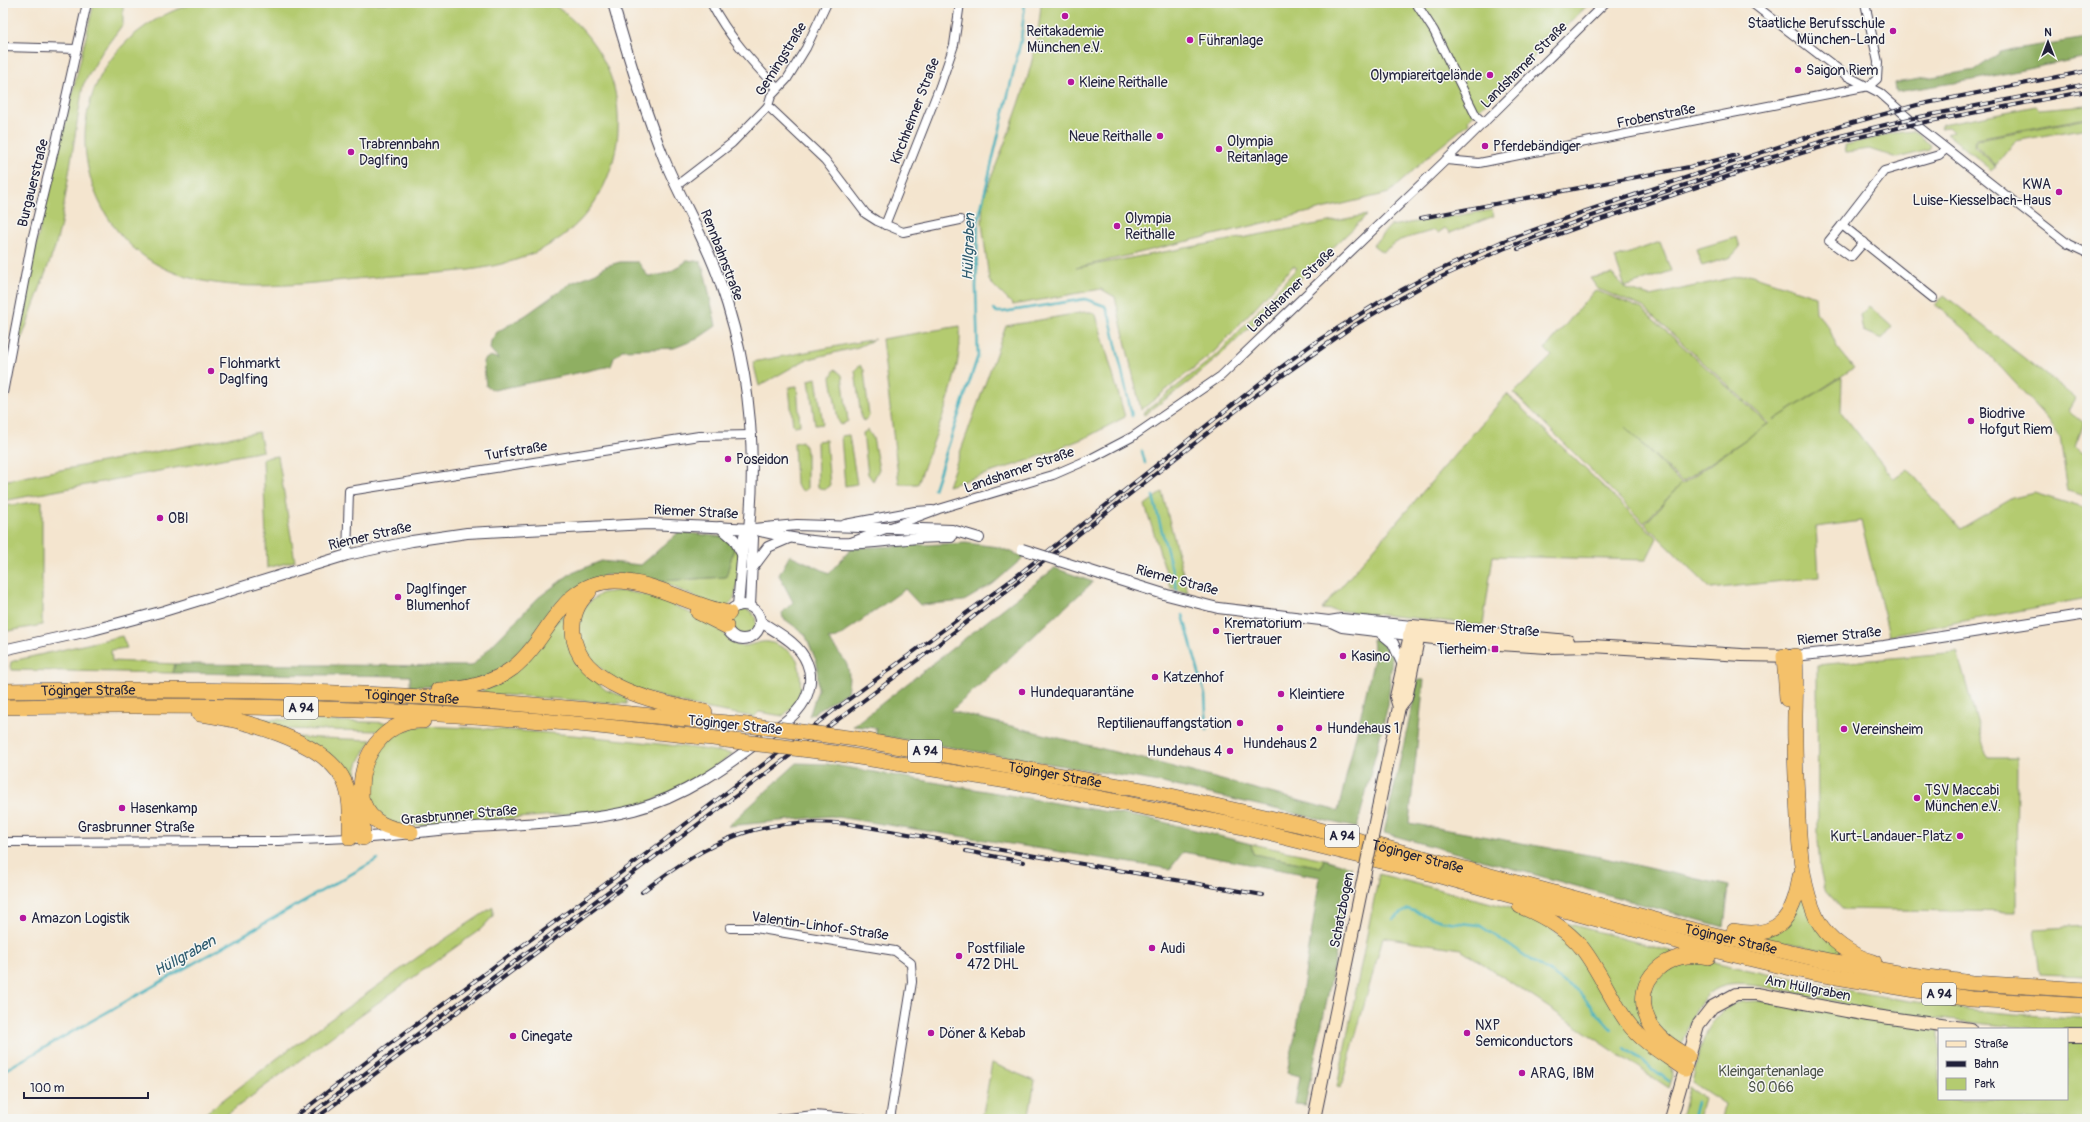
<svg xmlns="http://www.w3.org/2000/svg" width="2090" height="1122" font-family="Pangolin,sans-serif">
<rect width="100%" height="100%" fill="#f6f6f2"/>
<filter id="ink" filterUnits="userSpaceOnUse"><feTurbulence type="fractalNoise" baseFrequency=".025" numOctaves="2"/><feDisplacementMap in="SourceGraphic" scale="8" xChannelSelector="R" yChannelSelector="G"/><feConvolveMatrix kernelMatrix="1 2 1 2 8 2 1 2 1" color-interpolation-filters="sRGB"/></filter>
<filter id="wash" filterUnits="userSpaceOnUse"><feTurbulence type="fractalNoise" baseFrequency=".012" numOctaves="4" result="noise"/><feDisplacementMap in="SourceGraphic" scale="16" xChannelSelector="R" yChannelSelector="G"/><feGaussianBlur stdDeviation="0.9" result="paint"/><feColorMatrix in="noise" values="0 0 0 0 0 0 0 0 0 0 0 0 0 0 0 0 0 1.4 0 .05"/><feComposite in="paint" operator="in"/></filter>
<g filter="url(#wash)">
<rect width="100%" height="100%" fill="#f4e5cf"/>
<g fill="#b4cb70" stroke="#6b7656">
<polygon points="94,3 123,3 123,24 102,52 83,85 61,224 55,247 15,357 35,249"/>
<path d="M195 3H551C589 28 616 68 618 114 621 165 597 215 554 242 504 275 436 272 378 277 286 284 165 311 107 216 90 188 82 155 86 122 94 61 138 20 195 3Z"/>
<path d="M1041 3H1590L1468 120 1469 123 1430 155 1389 193 1076 268 1367 215 1222 354 1189 382 1144 415 1143 413 1219 353 1297 268 1293 266 1215 351 1141 410 1115 297 1101 289 1013 305 991 283 989 280 982 222 983 199C1007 135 1037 72 1041 3Z"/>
<polygon points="2087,105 2087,118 1977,138 1974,146 1996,166 1992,170 1947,134 1953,132 1948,127 1941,128 1943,124 2036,106 2039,109"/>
<polygon points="2087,119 2087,128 2015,141 1996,165 1975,145 1978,139"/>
<polygon points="1913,131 1931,145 1929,150 1897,158 1869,149 1846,152 1845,145 1894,133"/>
<polygon points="1492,210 1494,216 1450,233 1445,228 1438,233 1435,230 1400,240 1382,252 1373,245 1390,226"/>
<polygon points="1737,237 1740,247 1731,257 1702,266 1696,249"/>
<polygon points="1660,242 1671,271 1625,287 1615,258"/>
<polygon points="1612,274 1626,289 1650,296 1749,274 1815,296 1816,312 1829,328 1837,347 1854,368 1774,420 1842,377 1841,412 1894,479 1908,469 1960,529 2013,498 2034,493 2087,509 2087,598 1889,635 1861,521 1816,527 1819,577 1711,589 1645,524 1680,485 1644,523 1514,393 1552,356 1545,349 1595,290 1642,309 1768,424 1682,482 1625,427 1682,484 1769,423 1643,307 1598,289 1590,278"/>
<polygon points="1944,295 2075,398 2068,410 2084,423 2075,447 2087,456 2087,497 2068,491 2060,437 2043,413 1965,329 1935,305"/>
<polygon points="1869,306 1892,327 1882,339 1863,331 1860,315"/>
<polygon points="1085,312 1091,312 1096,315 1125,417 1087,437 1030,460 948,486 1006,326"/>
<path d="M960 326C963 377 934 436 918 484H899L882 339Z"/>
<polygon points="875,339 858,347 805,360 759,386 753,362"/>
<polygon points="860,365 864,370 869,416 864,421 861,417 855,370"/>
<polygon points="835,369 842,375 848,421 841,425 838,420 831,377"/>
<polygon points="816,378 823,424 815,425 809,380"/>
<polygon points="797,386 800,425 793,426 789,387"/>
<polygon points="1507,394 1657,538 1646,560 1493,556 1483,625 1322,609"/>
<polygon points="868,430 873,438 879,469 873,481 868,474 863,433"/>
<polygon points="259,432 263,451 3,501 3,481"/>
<polygon points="849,435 857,484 845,486 841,436"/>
<polygon points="826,440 830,486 824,490 818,487 817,441"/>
<polygon points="802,441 807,451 807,489 803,491 796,485 794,443"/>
<polygon points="278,456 295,561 267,568 263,458"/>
<polygon points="1162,492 1188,593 1171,588 1145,505"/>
<polygon points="42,501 42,625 3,632 3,506"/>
<path d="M734 548 739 553C738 566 740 602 726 607 724 608 719 607 717 607L660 581 726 577Z"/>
<path d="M617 591C653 592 688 611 719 629 725 633 728 641 734 644 745 650 757 640 769 642 778 644 793 652 797 660 801 670 802 690 798 700 795 705 788 711 783 716L759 712 754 717 693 706 623 686 584 655 576 633 579 615 589 602 602 593Z"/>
<polygon points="574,600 569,647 582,670 606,690 626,697 627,704 477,693 499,684"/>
<circle cx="743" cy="622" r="13"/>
<polygon points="122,636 127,648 111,650 112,661 175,664 173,673 12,670 10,667 11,662 17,660"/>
<polygon points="1957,652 1986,754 1989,758 2017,758 2016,912 1842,909 1825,890 1820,871 1818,838 1817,665"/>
<polygon points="234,718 398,723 381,731 275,729"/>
<path d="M417 726C489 728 561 733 633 741 667 745 700 748 733 754L689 784 647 803 597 812 395 827 372 809 367 793 373 757 395 734Z"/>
<path d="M296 737 373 740C359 758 355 766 355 789Z"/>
<polygon points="1251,844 1324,859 1321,867 1253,854"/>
<polygon points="1379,874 1526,912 1554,930 1575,951 1669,1064 1673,1076 1669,1088 1461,949 1383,937 1341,1088 1337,1087"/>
<polygon points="1802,889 1844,955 1761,937"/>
<polygon points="493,907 493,916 481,929 355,1019 221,1119 198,1119 296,1044 418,957"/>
<polygon points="1562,922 1673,952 1644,980 1658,1040 1637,1025"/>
<polygon points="2087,926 2087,976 2040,974 2034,929"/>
<path d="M1700 959C1828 988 1956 1015 2087 1018V1031C2012 1028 1933 1020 1857 1007 1824 1002 1753 978 1724 986 1698 993 1689 1024 1681 1045L1669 1040 1650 1014 1651 986 1670 964Z"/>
<path d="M1761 1001 1939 1030V1099H2067V1043L2087 1042V1119H1722L1725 1104 1692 1082C1698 1055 1705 1018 1733 1004 1741 1001 1753 1001 1761 1001Z"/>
<polygon points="992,1063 1035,1081 1028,1119 982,1119"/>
<polygon points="1689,1087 1704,1098 1698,1119 1681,1119"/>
</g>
<g fill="#8faf62" stroke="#58684e">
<polygon points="2087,38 2087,57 1973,80 1896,92 1895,83 1975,70 2001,52 2014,49"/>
<path d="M688 260 701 262 706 279 716 326 697 339 674 348 622 350 614 358 611 366 494 390 486 386 483 361 490 356 499 359 490 349 491 341 497 332 526 315 571 283 596 273 606 266 620 262H638L648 276C665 276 675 270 688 260Z"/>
<polygon points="679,532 724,537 734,548 726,577 660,581 628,576 605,575 516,661 500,673 454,686 410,687 410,676 173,673 175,664 472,666 538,598 570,574 601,561 641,565"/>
<path d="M966 543 998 547 1024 557 993 584 964 601 920 605 905 589 837 638 828 639C844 661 853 662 847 692L809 716 818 690 817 663 805 634 783 618 782 613 793 602 779 575 790 555 829 573 852 548Z"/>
<polygon points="1055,568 1093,582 951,711 1143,759 1338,811 1374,659 1372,639 1379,640 1392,656 1388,705 1357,828 1154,781 876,735 876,728 853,726"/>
<polygon points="1418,680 1424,680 1409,823 1600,857 1729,886 1724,927 1384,833"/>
<polygon points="797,763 827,764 1155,820 1251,844 1253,854 1321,867 1324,859 1351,867 1331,980 1305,1105 1295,1104 1300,1076 1287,1073 1297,1027 1320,877 1183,852 1170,869 831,816 728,826"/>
</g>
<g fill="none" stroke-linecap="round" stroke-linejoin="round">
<g stroke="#40b0bc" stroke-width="2.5">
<polyline points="993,309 997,312 1003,312 1085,299 1105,306 1110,318 1132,416"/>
<polyline points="1142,451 1145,463"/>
<polyline points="934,489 978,356 976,287 978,221 1021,40 1025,3"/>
<polyline points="1153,496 1177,590"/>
<polyline points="1183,615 1205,695 1207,730"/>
<polyline points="1393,919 1408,909 1441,921 1479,925 1579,992 1611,1029"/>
<polyline points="1625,1048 1669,1081"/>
<polyline points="3,1071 378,859"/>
<polyline points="1693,1119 1697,1102"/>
</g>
</g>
</g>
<g filter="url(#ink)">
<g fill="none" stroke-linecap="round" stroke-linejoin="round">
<defs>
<g id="minor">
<path d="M711 3C728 36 752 62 777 88"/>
<polyline points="1416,3 1434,31 1476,116 1484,123"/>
<polyline points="1752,3 1847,76 1880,93 1915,124 2068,244 2087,253"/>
<polyline points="1865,3 1878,62 1877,79 1869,86"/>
<polyline points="3,47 77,49"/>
<polyline points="768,106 825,160 866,214 877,221 903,232 960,220"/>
<polyline points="1446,160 1479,163 1869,86"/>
<polyline points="676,186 732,143 768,106 771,96 787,79 806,48 827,3"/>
<polyline points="885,225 940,86 954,45 960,3"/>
<polyline points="1842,225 1829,241 1851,257 1864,242"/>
<polyline points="1933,298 1842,225 1884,171 1939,155 1946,149"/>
<polyline points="3,393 32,240 56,142 87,3"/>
<polyline points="845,524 915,511 932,510"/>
<polyline points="851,542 939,509 1053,475 1092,458 1132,437 1221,376 1446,160 1605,3"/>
<polyline points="347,555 349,491 699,436 752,435"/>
<polyline points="3,842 278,841 350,838"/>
<polyline points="730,928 755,928 895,951 911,963 912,982 890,1119"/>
<polyline points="779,1119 814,1115 863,1119"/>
</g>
<g id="tertiary">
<path d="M613 3C628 56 644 110 665 161 682 202 706 240 720 282 748 361 757 446 749 529L744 536 738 606"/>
<polyline points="720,527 734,539 742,554"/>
<polyline points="749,529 753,538 750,606"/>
<path d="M760 531C793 539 828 545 863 543 892 541 921 536 951 537"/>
<polyline points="753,567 768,547 789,538"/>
<polyline points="1100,574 1167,595 1218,608 1329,621 1342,627 1409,635"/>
<circle cx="743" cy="622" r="17"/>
<polyline points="1329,621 1342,619 1412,626"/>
<polyline points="1381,633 1393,643 1402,663"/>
<polyline points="3,650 93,630 164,611 347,555 412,541 467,533 648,524 754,529 797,525 952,530 979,538"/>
<polyline points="1795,656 1884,646 2087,614"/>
<path d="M358 838C393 836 428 830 463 828 517 824 583 823 634 810 684 797 727 766 767 735 779 726 793 718 801 706 810 693 813 677 807 663 799 643 778 633 761 622"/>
</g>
<g id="secondary">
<polyline points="1409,635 1467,642 1547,647 1592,646 1742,655 1793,656"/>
<polyline points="1399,707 1396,697 1412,626 1568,641"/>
<polyline points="1378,808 1399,707 1406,698 1420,629"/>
<polyline points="2067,1036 2087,1036"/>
<polyline points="1314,1119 1362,886"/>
<polyline points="1671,1119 1698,1025 1712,1007 1736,994 1757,994 1868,1015 1970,1029"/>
</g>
<g id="motorway">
<path d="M589 592C577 603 572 616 573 632 576 687 663 704 705 712"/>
<polyline points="698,612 726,626"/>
<polyline points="1784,656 1787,699"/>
<path d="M1795 656C1797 684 1794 712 1795 741 1795 767 1797 793 1798 819 1800 854 1802 887 1817 919 1827 939 1853 957 1874 962"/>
<path d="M439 690C465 690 491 684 513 668 550 639 559 582 615 581 655 581 690 606 729 613"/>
<path id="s1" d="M3 691C137 689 270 689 404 696 518 702 633 714 747 725"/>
<path d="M3 707C208 704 413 707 617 728 653 732 690 735 726 740"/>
<path d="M199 714C239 718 326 741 344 781 352 798 350 820 350 838"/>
<path id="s2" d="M856 739 1153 792 1301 825 1685 928 1813 958 1898 973 1972 983 2087 990"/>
<polyline points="834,753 1043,787 1243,827 1418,870 1688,944 1812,973 1971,999 2087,1006"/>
<path d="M363 802C371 824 390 829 411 832"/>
<path d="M363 838C362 798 353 767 382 737 394 725 407 720 423 721"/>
<path d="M1520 906C1544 916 1566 928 1582 948 1600 971 1611 1000 1628 1023 1642 1042 1666 1055 1685 1069"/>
<path d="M1734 931C1779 940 1794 917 1800 876"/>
<path d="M1688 1056C1672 1047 1656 1037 1648 1020 1630 979 1669 948 1708 957"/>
</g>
</defs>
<use href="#minor" stroke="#423f51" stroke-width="10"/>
<use href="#tertiary" stroke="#423f51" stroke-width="12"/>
<use href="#secondary" stroke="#423f51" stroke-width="14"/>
<use href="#motorway" stroke="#423f51" stroke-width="16"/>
<use href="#minor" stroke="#fff" stroke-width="8"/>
<use href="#tertiary" stroke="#fff" stroke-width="10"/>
<use href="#secondary" stroke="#fbe6c3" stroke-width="12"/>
<use href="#motorway" stroke="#f4c16a" stroke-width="15"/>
<defs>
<g id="rail">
<polyline points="1421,218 1689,167 1737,155"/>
<polyline points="1518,249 1587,224 1765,164 1842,141 1915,124 2087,91"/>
<polyline points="966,851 1024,862"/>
<path d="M642 892C712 839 760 815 850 824L1263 895"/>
<polyline points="292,1119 387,1046 662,842 837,708 1014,578 1264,380 1311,345 1381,301 1435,272 1501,242 1580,213 1841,126 1917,105 2087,71"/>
<polyline points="304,1119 931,650 1269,385 1353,326 1385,307 1432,281 1503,249 1583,219 1763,159 1840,136 1909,119 2087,84"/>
<polyline points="315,1119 625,886"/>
</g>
</defs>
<use href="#rail" stroke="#22223b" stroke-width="4"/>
<use href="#rail" stroke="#f6f6f2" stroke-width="2.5" stroke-dasharray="8" stroke-linecap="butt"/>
<defs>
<polyline id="tertiary-bridge" points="1022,549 1100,574"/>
<polyline id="secondary-bridge" points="1362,886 1378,808"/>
<g id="motorway-bridge">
<polyline points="747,725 856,739"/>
<polyline points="726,740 834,753"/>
</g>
</defs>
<use href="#tertiary-bridge" stroke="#423f51" stroke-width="12" stroke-linecap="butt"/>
<use href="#secondary-bridge" stroke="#423f51" stroke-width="14" stroke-linecap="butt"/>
<use href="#motorway-bridge" stroke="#423f51" stroke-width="16" stroke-linecap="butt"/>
<use href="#tertiary-bridge" stroke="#fff" stroke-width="10"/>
<use href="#secondary-bridge" stroke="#fbe6c3" stroke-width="12"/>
<use href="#motorway-bridge" stroke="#f4c16a" stroke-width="15"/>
</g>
</g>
<g fill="#b5179e" stroke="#f6f6f2" stroke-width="1.5">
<circle cx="1065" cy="16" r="4"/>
<circle cx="1893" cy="31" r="4"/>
<circle cx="1190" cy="40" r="4"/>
<circle cx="1798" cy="70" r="4"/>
<circle cx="1490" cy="75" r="4"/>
<circle cx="1071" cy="82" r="4"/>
<circle cx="1160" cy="136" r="4"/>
<circle cx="1485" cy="146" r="4"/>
<circle cx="1219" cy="149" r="4"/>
<circle cx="351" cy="152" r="4"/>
<circle cx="2059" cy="192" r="4"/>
<circle cx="1117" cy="226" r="4"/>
<circle cx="211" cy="371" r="4"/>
<circle cx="1971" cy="421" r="4"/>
<circle cx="728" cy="459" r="4"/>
<circle cx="160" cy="518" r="4"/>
<circle cx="398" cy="597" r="4"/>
<circle cx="1216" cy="631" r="4"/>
<rect x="1491" y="645" width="8" height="8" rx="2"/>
<circle cx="1343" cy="656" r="4"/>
<circle cx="1155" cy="677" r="4"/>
<circle cx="1022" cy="692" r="4"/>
<circle cx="1281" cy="694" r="4"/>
<circle cx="1240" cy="723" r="4"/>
<circle cx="1280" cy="728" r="4"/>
<circle cx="1319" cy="728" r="4"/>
<circle cx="1844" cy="729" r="4"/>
<circle cx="1230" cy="751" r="4"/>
<circle cx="1917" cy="798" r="4"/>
<circle cx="122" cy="808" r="4"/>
<circle cx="1960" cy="836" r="4"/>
<circle cx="23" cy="918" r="4"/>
<circle cx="1152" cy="948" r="4"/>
<circle cx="959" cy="956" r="4"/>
<circle cx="931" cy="1033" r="4"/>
<circle cx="1467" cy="1033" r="4"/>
<circle cx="513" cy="1036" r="4"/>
<circle cx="1522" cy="1073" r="4"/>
</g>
<g text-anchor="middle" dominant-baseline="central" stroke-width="3" stroke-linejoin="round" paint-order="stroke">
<g fill="#f6f6f2" stroke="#626272" stroke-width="1">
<rect x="284" y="697" width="34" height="22" rx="3"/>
<rect x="908" y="740" width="34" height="22" rx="3"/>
<rect x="1325" y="825" width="34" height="22" rx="3"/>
<rect x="1922" y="983" width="34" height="22" rx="3"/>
</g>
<g font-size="13" font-weight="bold" fill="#22223b">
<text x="301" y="708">A 94</text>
<text x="925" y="751">A 94</text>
<text x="1342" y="836">A 94</text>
<text x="1939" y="994">A 94</text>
</g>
<g font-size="14" fill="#22223b" stroke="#f6f6f2" text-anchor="start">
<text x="1885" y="23" text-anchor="end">Staatliche Berufsschule<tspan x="1885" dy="16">München-Land</tspan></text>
<text x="1065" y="31" text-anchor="middle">Reitakademie<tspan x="1065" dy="16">München e.V.</tspan></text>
<text x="1198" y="40">Führanlage</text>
<text x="1806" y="70">Saigon Riem</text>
<text x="1482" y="75" text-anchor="end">Olympiareitgelände</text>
<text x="1079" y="82">Kleine Reithalle</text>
<text x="1152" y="136" text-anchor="end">Neue Reithalle</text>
<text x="1227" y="141">Olympia<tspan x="1227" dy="16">Reitanlage</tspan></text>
<text x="359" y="144">Trabrennbahn<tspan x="359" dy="16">Daglfing</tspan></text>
<text x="1493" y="146">Pferdebändiger</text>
<text x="2051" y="184" text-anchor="end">KWA<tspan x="2051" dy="16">Luise-Kiesselbach-Haus</tspan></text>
<text x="1125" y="218">Olympia<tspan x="1125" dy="16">Reithalle</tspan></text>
<text x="219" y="363">Flohmarkt<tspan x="219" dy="16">Daglfing</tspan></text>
<text x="1979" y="413">Biodrive<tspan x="1979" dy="16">Hofgut Riem</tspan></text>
<text x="736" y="459">Poseidon</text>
<text x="168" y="518">OBI</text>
<text x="406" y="589">Daglfinger<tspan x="406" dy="16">Blumenhof</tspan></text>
<text x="1224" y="623">Krematorium<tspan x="1224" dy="16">Tiertrauer</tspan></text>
<text x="1487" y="649" text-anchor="end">Tierheim</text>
<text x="1351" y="656">Kasino</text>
<text x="1163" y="677">Katzenhof</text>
<text x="1030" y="692">Hundequarantäne</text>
<text x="1289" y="694">Kleintiere</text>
<text x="1232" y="723" text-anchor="end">Reptilienauffangstation</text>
<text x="1327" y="728">Hundehaus 1</text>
<text x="1852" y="729">Vereinsheim</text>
<text x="1280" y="743" text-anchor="middle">Hundehaus 2</text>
<text x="1222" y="751" text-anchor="end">Hundehaus 4</text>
<text x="1925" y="790">TSV Maccabi<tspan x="1925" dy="16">München e.V.</tspan></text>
<text x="130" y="808">Hasenkamp</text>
<text x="1952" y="836" text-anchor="end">Kurt-Landauer-Platz</text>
<text x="31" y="918">Amazon Logistik</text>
<text x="967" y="948">Postfiliale<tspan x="967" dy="16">472 DHL</tspan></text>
<text x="1160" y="948">Audi</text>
<text x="1475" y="1025">NXP<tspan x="1475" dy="16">Semiconductors</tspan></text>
<text x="939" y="1033">Döner &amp; Kebab</text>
<text x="521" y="1036">Cinegate</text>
<text x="1530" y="1073">ARAG, IBM</text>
</g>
<g font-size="14" fill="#22223b" stroke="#f6f6f2">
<text transform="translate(781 59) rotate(-58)">Gemingstraße</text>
<text transform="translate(1524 65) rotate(-45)">Landshamer Straße</text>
<text transform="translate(915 111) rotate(-69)">Kirchheimer Straße</text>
<text transform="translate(1656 116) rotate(-11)">Frobenstraße</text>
<text transform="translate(33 183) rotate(-76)">Burgauerstraße</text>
<text transform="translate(722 255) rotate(69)">Rennbahnstraße</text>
<text transform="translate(1291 290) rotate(-44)">Landshamer Straße</text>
<text transform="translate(516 451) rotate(-9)">Turfstraße</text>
<text transform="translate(1019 470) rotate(-19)">Landshamer Straße</text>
<text transform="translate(696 512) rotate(3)">Riemer Straße</text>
<text transform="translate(370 536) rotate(-13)">Riemer Straße</text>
<text transform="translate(1177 580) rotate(15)">Riemer Straße</text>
<text transform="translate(1497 629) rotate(4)">Riemer Straße</text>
<text transform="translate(1839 636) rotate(-6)">Riemer Straße</text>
<text stroke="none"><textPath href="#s1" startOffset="85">Töginger Straße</textPath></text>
<text stroke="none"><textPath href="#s1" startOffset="409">Töginger Straße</textPath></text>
<text transform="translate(735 725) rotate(6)">Töginger Straße</text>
<text stroke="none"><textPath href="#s2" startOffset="202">Töginger Straße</textPath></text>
<text transform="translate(459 815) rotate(-5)">Grasbrunner Straße</text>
<text x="136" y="827">Grasbrunner Straße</text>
<text stroke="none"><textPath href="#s2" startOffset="574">Töginger Straße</textPath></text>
<text transform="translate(1342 910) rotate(-79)">Schatzbogen</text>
<text transform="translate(820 926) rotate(8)">Valentin-Linhof-Straße</text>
<text stroke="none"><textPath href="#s2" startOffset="898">Töginger Straße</textPath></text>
<text transform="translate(1808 988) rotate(11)">Am Hüllgraben</text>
</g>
<g font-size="14" fill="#4e554b" stroke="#f6f6f2">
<text x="1771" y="1071">Kleingartenanlage<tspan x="1771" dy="16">SO 066</tspan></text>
</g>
<g font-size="15" font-style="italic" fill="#2e5b6f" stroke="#f6f6f2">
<text transform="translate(969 247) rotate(-88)">Hüllgraben</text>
<text transform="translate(185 956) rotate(-29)">Hüllgraben</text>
</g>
</g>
<rect width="2090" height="1122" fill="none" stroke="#f6f6f2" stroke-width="16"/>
<rect x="1938" y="1028" width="130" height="72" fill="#f6f6f2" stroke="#a1a1a9"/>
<rect x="1946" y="1041" width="20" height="6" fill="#fbe6c3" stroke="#a1a1a9"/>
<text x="1974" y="1048" font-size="12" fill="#22223b">Straße</text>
<rect x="1946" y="1061" width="20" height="6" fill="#22223b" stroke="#a1a1a9"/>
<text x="1974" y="1068" font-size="12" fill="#22223b">Bahn</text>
<rect x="1946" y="1078" width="20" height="12" fill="#b4cb70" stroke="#a1a1a9"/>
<text x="1974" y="1088" font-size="12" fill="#22223b">Park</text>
<g transform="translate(2048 42)" stroke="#f6f6f2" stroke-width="3" paint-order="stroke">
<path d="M0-3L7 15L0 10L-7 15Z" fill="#22223b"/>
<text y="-6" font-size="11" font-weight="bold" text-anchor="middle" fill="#22223b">N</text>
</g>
<path d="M24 1092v6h124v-6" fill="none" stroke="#22223b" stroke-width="2"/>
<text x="30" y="1092" font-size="12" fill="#22223b" stroke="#f6f6f2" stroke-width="3" paint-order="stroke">100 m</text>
</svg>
